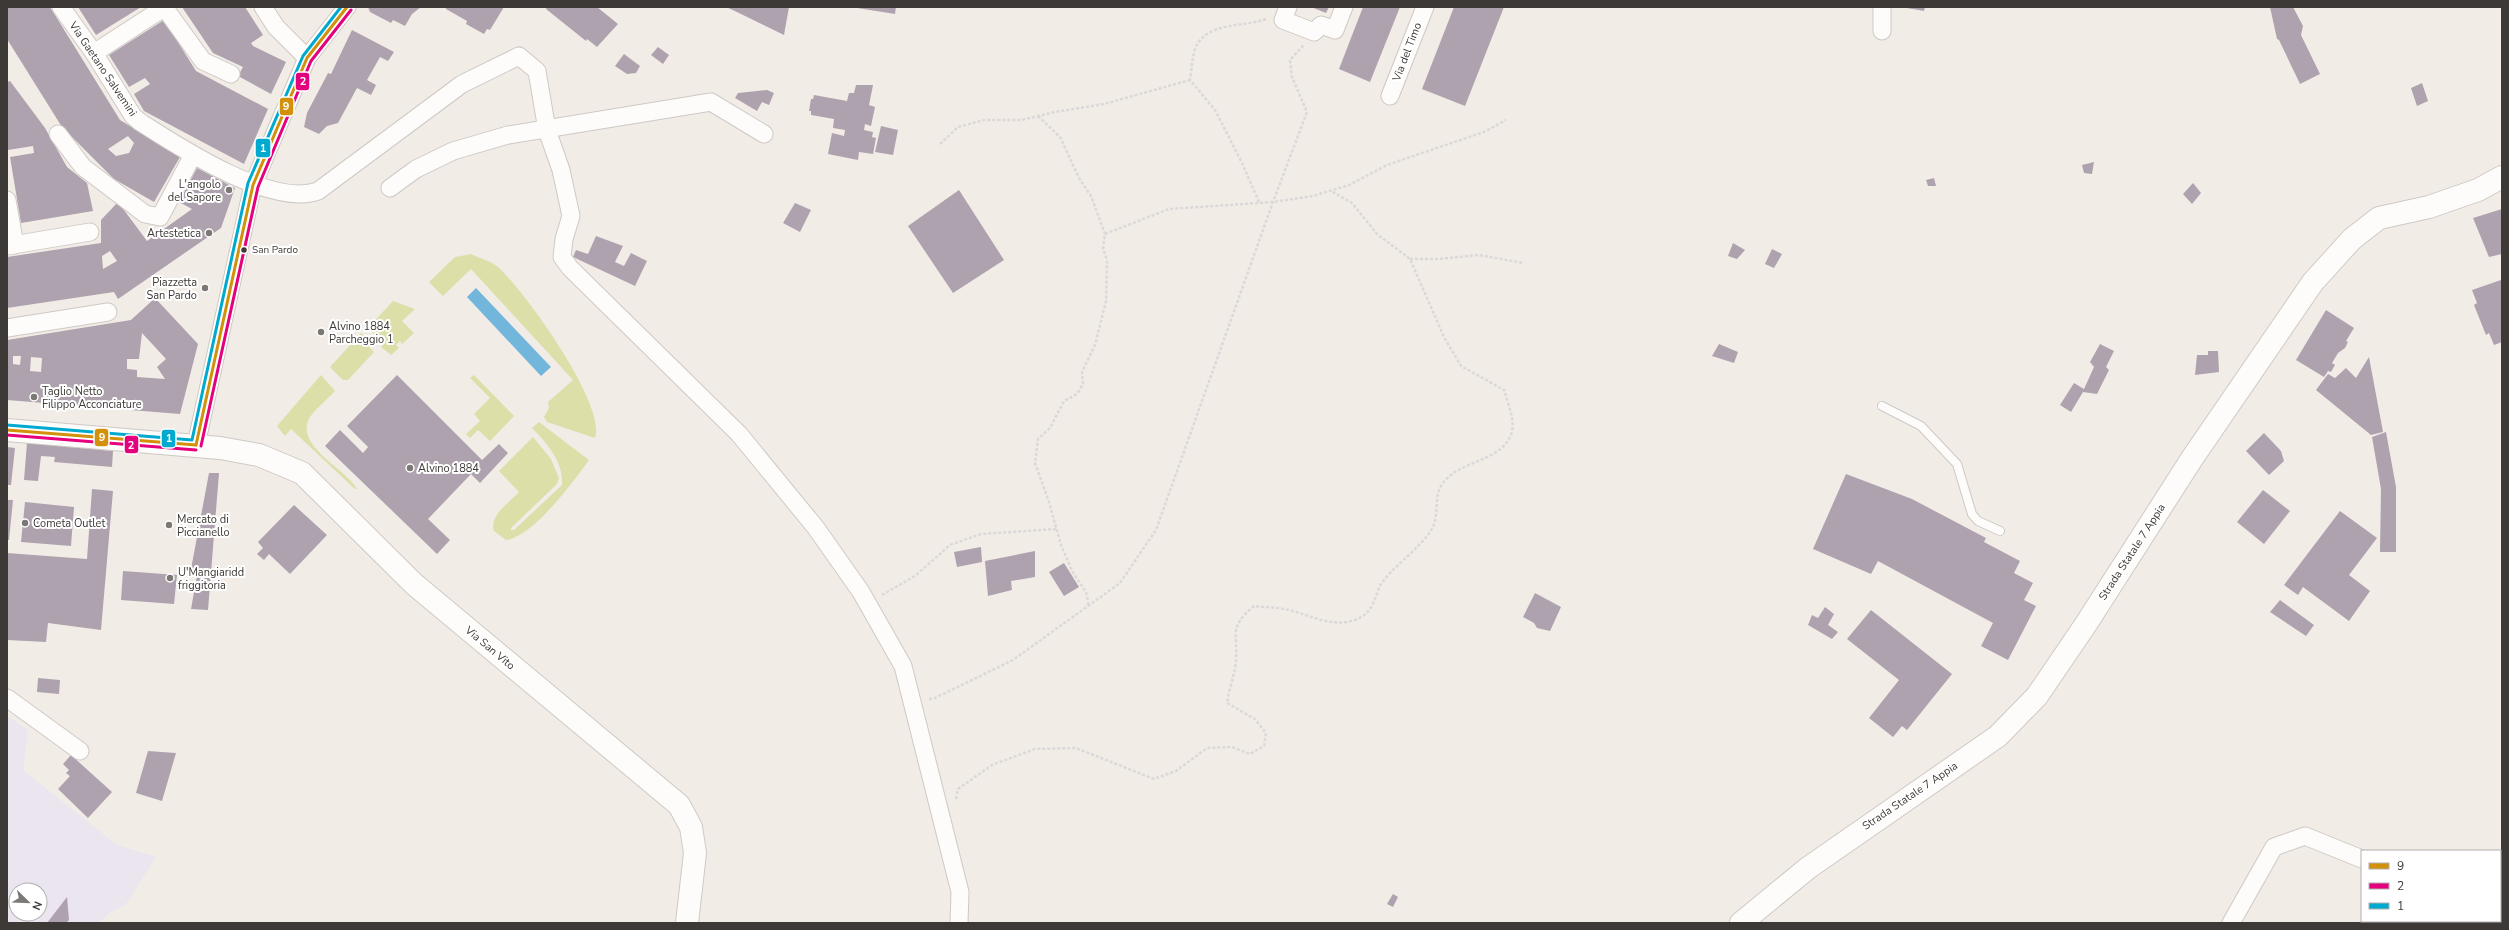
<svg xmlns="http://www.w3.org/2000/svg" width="2509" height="930" font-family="'Nunito Sans',sans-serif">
<rect width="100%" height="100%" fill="#f2ece7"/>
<path fill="#ebe5ef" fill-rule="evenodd" d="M7 716 28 730 23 770 117 845 156 857 126 904 108 914 99 923H7ZM16 890H40V914H16Z"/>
<g fill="#dddfa8">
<path d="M471 254C479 258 491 261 498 267 524 290 607 405 595 438L547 422 544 417 549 408 548 402 573 380 471 269 443 296 429 282 455 257Z"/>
<polygon points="393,301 415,309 402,321 414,333 402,344 400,341 396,345 399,348 391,355 381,347 384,344 368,328"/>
<polygon points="361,333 373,343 369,347 374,352 348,380 343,380 330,367"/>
<path d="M321 375 335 391C328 399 316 408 310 417 293 446 347 469 357 489H355L291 429 285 436 277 426Z"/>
<polygon points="474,375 514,416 490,441 478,430 470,438 466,434 480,421 474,414 490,398 470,378"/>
<path d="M539 422 589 460C573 482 533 537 506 540L494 531C489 515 509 503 519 492L499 471 533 437 551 459 559 478 557 484 511 528V530H514L562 485C564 463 547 443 532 428Z"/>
</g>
<polygon fill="#73b6dc" points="476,288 551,367 541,376 467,297"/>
<g fill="#aea2ae" fill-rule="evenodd">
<path d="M7 7H50L120 120 180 157 154 202 114 179 62 127 7 39ZM128 136 134 143 129 153 116 156 108 149Z"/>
<polygon points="78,7 141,7 96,35"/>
<polygon points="182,7 245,7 263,35 251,43 253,46 286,62 271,94 238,76 243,67 213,53"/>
<polygon points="368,7 421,7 412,14 405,26 393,20 391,23 370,12"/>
<polygon points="446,7 504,7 490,30 487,29 484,34 466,24 467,21 446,9"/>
<polygon points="547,7 597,7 618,24 597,47 587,39 586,41 546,9"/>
<polygon points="726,7 789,7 784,35 739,13"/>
<polygon points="851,7 896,7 895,14"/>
<polygon points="1311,7 1329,7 1326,13"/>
<polygon points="1363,7 1400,7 1370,82 1339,69"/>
<polygon points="1454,7 1504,7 1465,106 1422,89"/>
<polygon points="1901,7 1925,7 1924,11"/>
<polygon points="2270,7 2293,7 2303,26 2301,35 2320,74 2300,84 2279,40 2277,39"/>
<polygon points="164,20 196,71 268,109 244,164 144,111 134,94 150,84 145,78 129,87 109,55"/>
<polygon points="352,30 394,52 388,61 380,57 367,80 376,85 371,95 357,88 338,123 327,126 319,134 304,127 307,113 328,73 331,74"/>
<polygon points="658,47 669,55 663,64 651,55"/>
<polygon points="624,54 640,66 636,73 627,74 615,66"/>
<polygon points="10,81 45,128 67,167 87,183 93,211 21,223 10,157 34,153 33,146 8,150 7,82"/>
<polygon points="2422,83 2428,101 2417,106 2411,88"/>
<polygon points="856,85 873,85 869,105 875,107 871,126 865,124 864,130 873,132 872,137 876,138 873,154 859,152 858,160 828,154 832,133 844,136 845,130 833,128 834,119 811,115 811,111 809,111 811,99 813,99 814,95 847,101 849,93 854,93"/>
<polygon points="767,90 774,93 769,105 762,102 757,111 735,98 738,93"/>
<polygon points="881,126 898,130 893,155 875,152"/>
<polygon points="2094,162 2092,174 2084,173 2082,165"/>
<path d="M197 168 235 188 221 228 118 299 114 292 7 308V257L101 243V220L118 202 147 241 192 209 179 202ZM110 251 117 261 103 269 102 256Z"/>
<polygon points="1934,178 1936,186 1928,186 1926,180"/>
<polygon points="2193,183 2201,193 2192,204 2183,194"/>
<polygon points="959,190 1004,260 953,293 908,226"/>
<polygon points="795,203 811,210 800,232 783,223"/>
<polygon points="2502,209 2502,254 2489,257 2473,218"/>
<polygon points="596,236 623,246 615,262 624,266 631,253 647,261 635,286 573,257 576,250 588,254"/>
<polygon points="1733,243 1745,250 1737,259 1728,256"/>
<polygon points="1772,249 1782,254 1774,268 1765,264"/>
<polygon points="2501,280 2502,342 2494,345 2489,333 2486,335 2474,305 2477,303 2472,290"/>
<path d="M155 298 198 344 180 414 7 400V340L131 320ZM142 333 166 359 157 367 165 379 137 377V370L127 369V359H139ZM13 356H21L20 365 13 364ZM31 357 42 358 41 372 30 371Z"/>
<polygon points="2326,310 2354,328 2346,341 2348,342 2345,348 2338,353 2332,363 2335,365 2331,372 2328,371 2324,377 2296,360"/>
<polygon points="1719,344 1738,352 1734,363 1712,356"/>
<polygon points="2100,344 2114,351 2106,367 2109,370 2097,394 2083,392 2071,412 2060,405 2074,383 2084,389 2094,367 2090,362"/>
<polygon points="2208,351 2218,351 2219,372 2195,375 2197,355 2208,355"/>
<polygon points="2369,357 2383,432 2371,435 2316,390 2328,374 2335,378 2346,368 2356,378"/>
<polygon points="397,375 482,460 499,444 508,453 480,483 471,474 428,519 450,540 437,554 325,446 340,430 363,453 368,447 347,426"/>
<polygon points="2386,432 2396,487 2396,552 2380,552 2381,489 2372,437"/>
<polygon points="2264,433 2281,451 2284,461 2269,475 2246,451"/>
<polygon points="27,443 113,451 112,467 54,462 55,457 41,456 38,481 24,480"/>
<polygon points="7,447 15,448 11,485 7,485"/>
<polygon points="209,473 219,473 208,610 191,609 198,570 191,569"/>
<polygon points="1846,474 1912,499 1986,538 1984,542 2020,561 2014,573 2033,583 2024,600 2036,606 2008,660 1981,646 1993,623 1878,561 1871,574 1813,549"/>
<polygon points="92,489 113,491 101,630 48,623 46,642 7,640 7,553 87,559"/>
<polygon points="2263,490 2290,511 2264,544 2237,522"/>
<polygon points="7,500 13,500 9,540 7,540"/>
<polygon points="25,502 74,507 71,546 21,542"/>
<polygon points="294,505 327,535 290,574 269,554 264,560 257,554 263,548 258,542"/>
<polygon points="2340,511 2377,538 2349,575 2370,591 2349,621 2303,587 2298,595 2284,585"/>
<polygon points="981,547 982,562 957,567 954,552"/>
<polygon points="1035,551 1035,577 1011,581 1012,590 988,596 985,561"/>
<polygon points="1064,563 1079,587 1064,596 1049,572"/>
<polygon points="123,571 177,575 174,604 121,600"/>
<polygon points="1535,593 1561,607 1550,631 1537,628 1534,623 1523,617"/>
<polygon points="2280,600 2314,625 2306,636 2270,612"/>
<polygon points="1825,607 1834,614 1828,625 1838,632 1832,639 1808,625 1812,615 1818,618"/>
<polygon points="1871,610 1952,674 1907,730 1902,726 1893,737 1869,718 1899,680 1847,639"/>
<polygon points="38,678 60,680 59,694 37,692"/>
<polygon points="148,751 176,753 162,801 136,793"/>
<polygon points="71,755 112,792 88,818 58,789 70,776 66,773 69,770 63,764"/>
<polygon points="1393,894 1398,897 1393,907 1387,904"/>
<polygon points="67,897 69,920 66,923 47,923"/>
</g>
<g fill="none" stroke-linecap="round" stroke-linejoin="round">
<defs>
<polyline id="lane" points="1882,406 1921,426 1957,464 1972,514 1978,521 2000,531"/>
<g id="street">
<path d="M61 7 94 53 133 116 140 122C179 147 272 208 318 191L462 84 519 56 537 71 547 130 561 170 571 216 564 239 562 257 570 268 739 434 816 528 861 592 903 666 960 892 959 923"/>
<polyline points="164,7 203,61 231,74"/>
<polyline points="263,7 276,27 307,58"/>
<polyline points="1288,7 1283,20 1314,32 1321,25 1335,30 1344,7"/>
<polyline points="1882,31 1882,7"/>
<polyline points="94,53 165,7"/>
<polyline points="1390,96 1425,7"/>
<polyline points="58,134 83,167 145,214 160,217 193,155"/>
<polyline points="390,188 416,169 453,151 508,135 711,102 764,134"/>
<polyline points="7,200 15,245"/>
<polyline points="7,246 90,232"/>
<polyline points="7,328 108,312"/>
<polyline points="196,445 253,185 307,58 347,7"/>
<polyline points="7,698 80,751"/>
<polyline points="2500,915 2502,916"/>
<polyline points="2231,923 2274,847 2305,836 2362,859"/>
</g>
<polyline id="secondary" points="7,430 220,448 259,455 302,473 414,584 679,805 691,827 695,853 687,923"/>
<polyline id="primary" points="1741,923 1808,868 1998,736 2037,696 2086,624 2193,457 2313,282 2352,239 2379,218 2429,207 2478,190 2502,177"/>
</defs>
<use href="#lane" stroke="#cec9c5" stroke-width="10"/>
<use href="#street" stroke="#cec9c5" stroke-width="19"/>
<use href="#secondary" stroke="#cec9c5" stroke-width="24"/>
<use href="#primary" stroke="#cec9c5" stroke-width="24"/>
<g stroke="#dad8d8" stroke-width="2.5" stroke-dasharray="3 2" stroke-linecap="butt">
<polyline points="1038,116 1060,137 1079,178 1091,196 1105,234 1103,249 1107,260 1106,301 1095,345 1082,372 1083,384 1077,394 1064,401 1050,428 1038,439 1035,463 1049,502 1061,545 1072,571 1086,592 1089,606"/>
<polyline points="940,144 958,127 984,120 1021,120 1055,112 1104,104 1190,80"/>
<path d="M1259 202 1242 163 1215 110 1190 80C1192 69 1192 52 1198 43 1212 22 1244 27 1266 19"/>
<polyline points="1105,234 1169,209 1273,202 1313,196 1349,185 1387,165 1484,132 1506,120"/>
<polyline points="1410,259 1439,259 1479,255 1523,263"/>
<polyline points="882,595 915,576 950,545 981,534 1056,529"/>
<polyline points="929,699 935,698 1013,660 1120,583 1156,530 1273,202 1307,112 1292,77 1290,60 1304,45"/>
<path d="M956 799 958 789 992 765 1035 749 1076 748 1154 779 1176 771 1207 748 1232 747 1250 754 1264 746 1266 733 1255 719 1227 703C1229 689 1235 674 1236 660 1238 632 1228 628 1254 606 1262 607 1270 607 1278 608 1304 611 1328 629 1355 620 1378 611 1373 593 1384 580 1397 563 1428 542 1434 524 1438 512 1435 498 1440 488 1454 460 1497 464 1510 437 1517 423 1508 405 1504 390L1461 366 1444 337 1410 259 1377 234 1352 203 1331 191"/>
</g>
<use href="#lane" stroke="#fdfcfb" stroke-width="8"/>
<use href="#street" stroke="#fdfcfb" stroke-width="17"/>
<use href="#secondary" stroke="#fdfcfb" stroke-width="22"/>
<use href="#primary" stroke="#fdfcfb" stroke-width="22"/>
<defs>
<g id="bus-1">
<polyline points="7,430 196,445"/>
<polyline points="196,445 253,185 307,58 347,7"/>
</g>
<g id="bus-2">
<polyline points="7,435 196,450"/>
<polyline points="201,446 258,187 311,61 351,10"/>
</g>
<polyline id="bus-3" points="7,425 192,440 248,183 303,56 341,7"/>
</defs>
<use href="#bus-1" stroke="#fff" stroke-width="6"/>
<use href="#bus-2" stroke="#fff" stroke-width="6"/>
<use href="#bus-3" stroke="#fff" stroke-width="6"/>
<use href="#bus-1" stroke="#d2900b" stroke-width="3"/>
<use href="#bus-2" stroke="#e5007d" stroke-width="3"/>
<use href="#bus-3" stroke="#00a9ce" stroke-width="3"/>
</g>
<g fill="#7c7874" stroke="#fff" stroke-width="1.5">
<circle cx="229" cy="190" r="4"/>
<circle cx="209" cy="233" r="4"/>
<circle cx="205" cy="288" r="4"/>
<circle cx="321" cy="332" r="4"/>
<circle cx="34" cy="397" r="4"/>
<circle cx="410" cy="468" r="4"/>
<circle cx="25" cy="523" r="4"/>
<circle cx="169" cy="525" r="4"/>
<circle cx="170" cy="578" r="4"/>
</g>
<circle fill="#3d3936" stroke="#fff" stroke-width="1.5" cx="244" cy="250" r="3.5"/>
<g text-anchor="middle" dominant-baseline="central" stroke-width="4" stroke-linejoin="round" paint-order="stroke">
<g font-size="10" fill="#3d3936" stroke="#fff" text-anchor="start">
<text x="252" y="250">San Pardo</text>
</g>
<g font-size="11" fill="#3d3936" stroke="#fff">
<text transform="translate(1407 52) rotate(-69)">Via del Timo</text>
<text transform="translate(103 69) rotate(56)">Via Gaetano Salvemini</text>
<text transform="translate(2132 552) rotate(-57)">Strada Statale 7 Appia</text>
<text transform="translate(490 648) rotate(40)">Via San Vito</text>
<text transform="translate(1910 796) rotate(-34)">Strada Statale 7 Appia</text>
</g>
<g font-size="11" fill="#3d3936" stroke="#fff" text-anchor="start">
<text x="221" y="184" text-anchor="end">L'angolo<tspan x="221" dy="13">del Sapore</tspan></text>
<text x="201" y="233" text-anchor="end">Artestetica</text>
<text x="197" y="282" text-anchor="end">Piazzetta<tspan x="197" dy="13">San Pardo</tspan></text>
<text x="329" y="326">Alvino 1884<tspan x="329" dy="13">Parcheggio 1</tspan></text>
<text x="42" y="391">Taglio Netto<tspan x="42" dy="13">Filippo Acconciature</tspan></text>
<text x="418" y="468">Alvino 1884</text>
<text x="177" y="519">Mercato di<tspan x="177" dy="13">Piccianello</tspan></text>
<text x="33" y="523">Cometa Outlet</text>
<text x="178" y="572">U'Mangiaridd<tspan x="178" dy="13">friggitoria</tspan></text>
</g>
</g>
<g stroke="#fff" stroke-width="1.5">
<rect x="295" y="72" width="15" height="19" rx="4" fill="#e5007d"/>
<rect x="279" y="97" width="15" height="19" rx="4" fill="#d2900b"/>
<rect x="255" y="138" width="16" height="20" rx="4" fill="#00a9ce"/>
<rect x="94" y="428" width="15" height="19" rx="4" fill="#d2900b"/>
<rect x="161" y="429" width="15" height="19" rx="4" fill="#00a9ce"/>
<rect x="124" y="435" width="15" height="19" rx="4" fill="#e5007d"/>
</g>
<g font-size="11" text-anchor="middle" font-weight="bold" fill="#fff">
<text x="303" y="85">2</text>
<text x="286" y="110">9</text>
<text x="263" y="152">1</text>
<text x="102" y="441">9</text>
<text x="169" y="442">1</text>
<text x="131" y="449">2</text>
</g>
<rect width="2509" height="930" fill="none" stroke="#3d3936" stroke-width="16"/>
<rect x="2361" y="850" width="140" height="72" fill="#ffffff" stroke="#b1b0af"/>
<rect x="2369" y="863" width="20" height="6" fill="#d2900b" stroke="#b1b0af"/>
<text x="2397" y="870" font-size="12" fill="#3d3936">9</text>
<rect x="2369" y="883" width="20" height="6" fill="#e5007d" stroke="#b1b0af"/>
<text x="2397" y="890" font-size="12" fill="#3d3936">2</text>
<rect x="2369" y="903" width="20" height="6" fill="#00a9ce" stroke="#b1b0af"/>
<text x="2397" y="910" font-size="12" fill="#3d3936">1</text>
<g transform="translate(28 902) rotate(113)"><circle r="19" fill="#ffffff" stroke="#b1b0af"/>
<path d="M0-3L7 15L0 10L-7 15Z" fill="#7c7874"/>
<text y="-6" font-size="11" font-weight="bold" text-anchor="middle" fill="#3d3936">N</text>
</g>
</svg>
